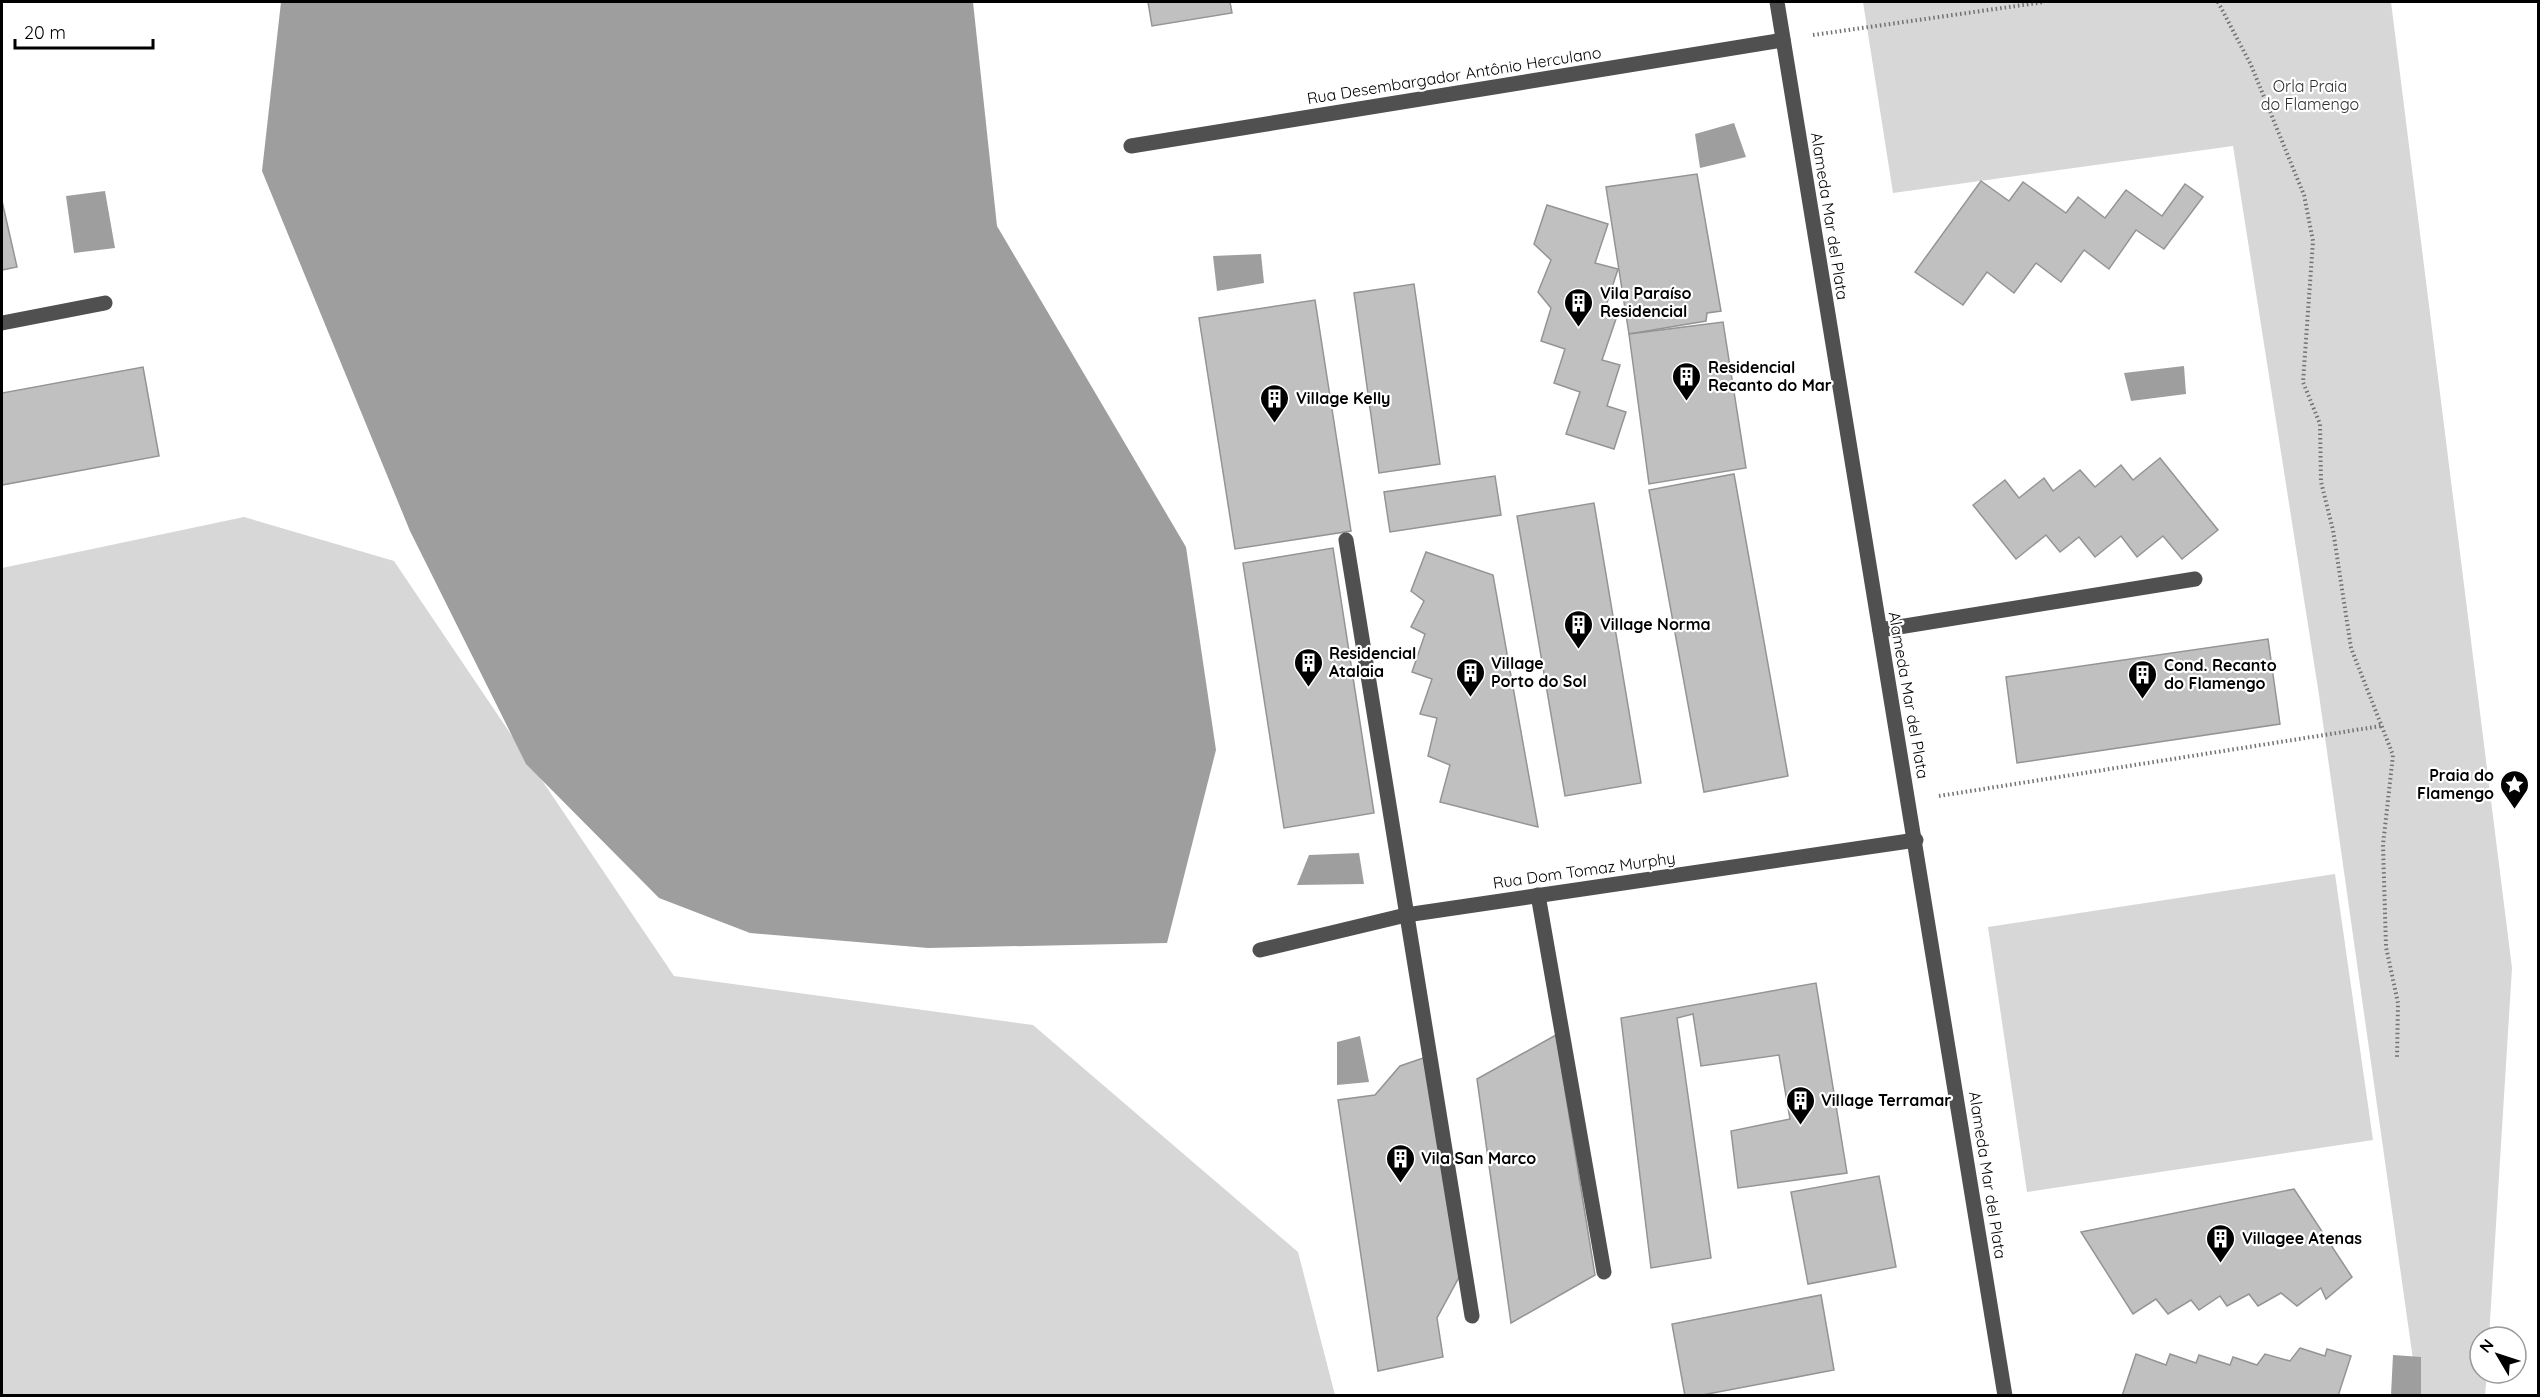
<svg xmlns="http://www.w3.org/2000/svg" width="2540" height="1397" font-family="Quicksand,sans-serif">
<rect width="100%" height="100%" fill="#fff"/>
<g fill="#d7d7d7">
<polygon points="1863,2 2391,2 2512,968 2489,1337 2480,1337 2480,1373 2487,1373 2485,1395 2418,1395 2319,695 2233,146 1893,193"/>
<polygon points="244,517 394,561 674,976 1033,1025 1298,1252 1335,1395 2,1395 2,568"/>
<polygon points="2335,874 2373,1140 2027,1192 1988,927"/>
</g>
<g fill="#9e9e9e">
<polygon points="281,2 973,2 997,226 1186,547 1216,750 1167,943 928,948 750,933 659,898 526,764 410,531 262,171"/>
<polygon points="1734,123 1746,157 1700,168 1695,134"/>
<polygon points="105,191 115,248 74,253 66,196"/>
<polygon points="1261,254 1264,283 1217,291 1213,256"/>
<polygon points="2184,366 2186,394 2131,401 2124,373"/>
<polygon points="1359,853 1364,884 1297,885 1309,855"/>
<polygon points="1360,1036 1369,1082 1337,1085 1337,1042"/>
<polygon points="2393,1355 2421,1357 2421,1395 2391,1395"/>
</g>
<g fill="#c0c0c0" stroke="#949494" stroke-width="1.5">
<polygon points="1148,2 1230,2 1232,13 1152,26"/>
<polygon points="1697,174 1721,311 1707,313 1706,321 1629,334 1606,187"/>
<polygon points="1981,181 2009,201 2023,182 2066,213 2078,197 2105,218 2126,190 2162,216 2185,184 2203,197 2164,249 2136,230 2109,269 2084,250 2061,282 2036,263 2014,293 1987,272 1963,305 1915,272"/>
<polygon points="2,201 17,267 2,270"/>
<polygon points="1547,205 1608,224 1595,263 1618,269 1605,309 1618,313 1602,360 1620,365 1607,406 1626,412 1614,449 1566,434 1580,392 1554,383 1565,349 1541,341 1551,308 1538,292 1551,260 1534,244"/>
<polygon points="1414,284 1440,464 1379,473 1354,293"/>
<polygon points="1315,300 1351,531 1235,549 1199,318"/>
<polygon points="1723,322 1746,468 1649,484 1629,334"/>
<polygon points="143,367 159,456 2,485 2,393"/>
<polygon points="2160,458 2218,530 2182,559 2163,536 2137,557 2121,536 2095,557 2079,537 2060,552 2046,535 2016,559 1973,505 2005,480 2019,498 2044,478 2053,491 2080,470 2095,487 2121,465 2133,480"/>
<polygon points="1734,474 1788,776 1704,792 1649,490"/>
<polygon points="1495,476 1501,515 1390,532 1384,492"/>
<polygon points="1594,503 1641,783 1565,796 1517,516"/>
<polygon points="1333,548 1374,813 1284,828 1243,563"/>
<polygon points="1426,552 1493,575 1538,827 1440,802 1450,765 1428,756 1437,718 1420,714 1432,679 1412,672 1425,634 1411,627 1424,601 1411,591"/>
<polygon points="2268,639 2280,724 2017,763 2006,677"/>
<polygon points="1816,983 1847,1173 1738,1188 1731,1131 1790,1119 1779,1055 1701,1066 1693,1014 1677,1018 1711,1258 1651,1268 1621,1018"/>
<polygon points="1556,1035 1595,1275 1511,1323 1477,1079"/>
<polygon points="1429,1056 1464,1268 1437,1318 1443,1357 1378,1371 1338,1100 1375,1095 1400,1066"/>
<polygon points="1879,1176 1896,1267 1808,1284 1791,1192"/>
<polygon points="2294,1189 2352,1277 2326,1299 2321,1288 2297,1306 2281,1293 2258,1306 2249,1294 2227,1306 2220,1296 2199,1310 2191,1300 2168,1314 2156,1299 2133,1314 2081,1232"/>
<polygon points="1821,1295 1834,1370 1697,1396 1685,1396 1672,1324"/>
<polygon points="2300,1348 2325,1356 2327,1349 2351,1356 2338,1396 2122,1396 2136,1354 2166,1365 2170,1354 2196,1363 2199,1355 2230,1365 2233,1357 2257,1365 2265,1354 2290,1361"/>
</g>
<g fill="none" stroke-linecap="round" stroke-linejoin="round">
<g stroke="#727272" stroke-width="4" stroke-dasharray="1.5 3" stroke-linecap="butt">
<polyline points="2218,2 2251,65 2304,195 2313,241 2303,382 2320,424 2321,482 2333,530 2351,648 2393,755 2383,845 2386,947 2398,1003 2397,1058"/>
<polyline points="1813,35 2044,2"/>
<polyline points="1939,796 2381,726"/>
</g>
<g stroke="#505050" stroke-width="15">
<polyline points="1777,2 2005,1396"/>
<polyline points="1131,146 1783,40"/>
<polyline points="2,323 105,303"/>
<polyline points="1346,540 1472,1316"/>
<polyline points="1880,630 2195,579"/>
<polyline points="1538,895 1604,1272"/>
<polyline points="1260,950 1406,915 1916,840"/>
</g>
</g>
<defs>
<symbol id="building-pin" viewBox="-11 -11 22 30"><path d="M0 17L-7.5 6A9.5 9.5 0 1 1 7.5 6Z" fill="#000" stroke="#fff"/><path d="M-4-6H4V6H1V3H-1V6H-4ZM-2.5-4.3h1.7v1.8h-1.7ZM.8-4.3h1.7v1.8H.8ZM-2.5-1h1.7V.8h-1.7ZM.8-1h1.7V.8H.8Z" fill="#fff"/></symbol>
<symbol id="sight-pin" viewBox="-11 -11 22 30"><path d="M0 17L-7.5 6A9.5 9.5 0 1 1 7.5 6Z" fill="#000" stroke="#fff"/><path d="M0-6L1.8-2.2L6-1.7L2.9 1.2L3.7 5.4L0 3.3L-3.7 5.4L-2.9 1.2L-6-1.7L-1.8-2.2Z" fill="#fff"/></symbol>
</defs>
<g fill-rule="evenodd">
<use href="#building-pin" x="1562" y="286" width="33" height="45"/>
<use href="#building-pin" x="1670" y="360" width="33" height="45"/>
<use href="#building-pin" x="1258" y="382" width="33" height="45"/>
<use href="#building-pin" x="1562" y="608" width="33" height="45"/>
<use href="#building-pin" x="1292" y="646" width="33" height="45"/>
<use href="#building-pin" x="1454" y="656" width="33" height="45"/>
<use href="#building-pin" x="2126" y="658" width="33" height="45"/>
<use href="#sight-pin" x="2498" y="768" width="33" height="45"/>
<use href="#building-pin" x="1784" y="1084" width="33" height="45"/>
<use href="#building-pin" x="1384" y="1142" width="33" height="45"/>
<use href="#building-pin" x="2204" y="1222" width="33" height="45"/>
</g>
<g text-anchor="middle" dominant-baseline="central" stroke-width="4.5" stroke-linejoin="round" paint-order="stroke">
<g font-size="16" fill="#000" stroke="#fff">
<text transform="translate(1454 75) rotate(-9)">Rua Desembargador Antônio Herculano</text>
<text transform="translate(1830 216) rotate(81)">Alameda Mar del Plata</text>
<text transform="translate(1909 695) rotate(80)">Alameda Mar del Plata</text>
<text transform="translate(1584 870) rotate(-8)">Rua Dom Tomaz Murphy</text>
<text transform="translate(1988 1175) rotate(81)">Alameda Mar del Plata</text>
</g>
<g font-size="16" fill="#2e2e2e" stroke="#fff">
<text x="2310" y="86">Orla Praia<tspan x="2310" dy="18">do Flamengo</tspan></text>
</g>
<g font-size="16" font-weight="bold" fill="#000" stroke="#fff" text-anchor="start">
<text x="1600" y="293">Vila Paraíso<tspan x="1600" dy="18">Residencial</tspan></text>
<text x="1708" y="367">Residencial<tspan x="1708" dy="18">Recanto do Mar</tspan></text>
<text x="1296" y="398">Village Kelly</text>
<text x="1600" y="624">Village Norma</text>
<text x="1329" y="653">Residencial<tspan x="1329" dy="18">Atalaia</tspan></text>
<text x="1491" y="663">Village<tspan x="1491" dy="18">Porto do Sol</tspan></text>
<text x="2164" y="665">Cond. Recanto<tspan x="2164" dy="18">do Flamengo</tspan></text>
<text x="2494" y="775" text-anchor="end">Praia do<tspan x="2494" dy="18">Flamengo</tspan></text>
<text x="1821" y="1100">Village Terramar</text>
<text x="1421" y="1158">Vila San Marco</text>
<text x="2242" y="1238">Villagee Atenas</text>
</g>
</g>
<rect width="2540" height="1397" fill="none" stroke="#000000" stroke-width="6"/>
<g transform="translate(2498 1355) rotate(309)"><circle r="28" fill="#ffffff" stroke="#999999" stroke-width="1.5"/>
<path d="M0-4.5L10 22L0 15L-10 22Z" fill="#000000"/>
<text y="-9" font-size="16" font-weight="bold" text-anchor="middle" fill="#000000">N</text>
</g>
<path d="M15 39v9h138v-9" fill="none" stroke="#000000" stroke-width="3"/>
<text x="24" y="39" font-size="18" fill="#000000" stroke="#ffffff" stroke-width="4.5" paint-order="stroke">20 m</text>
</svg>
